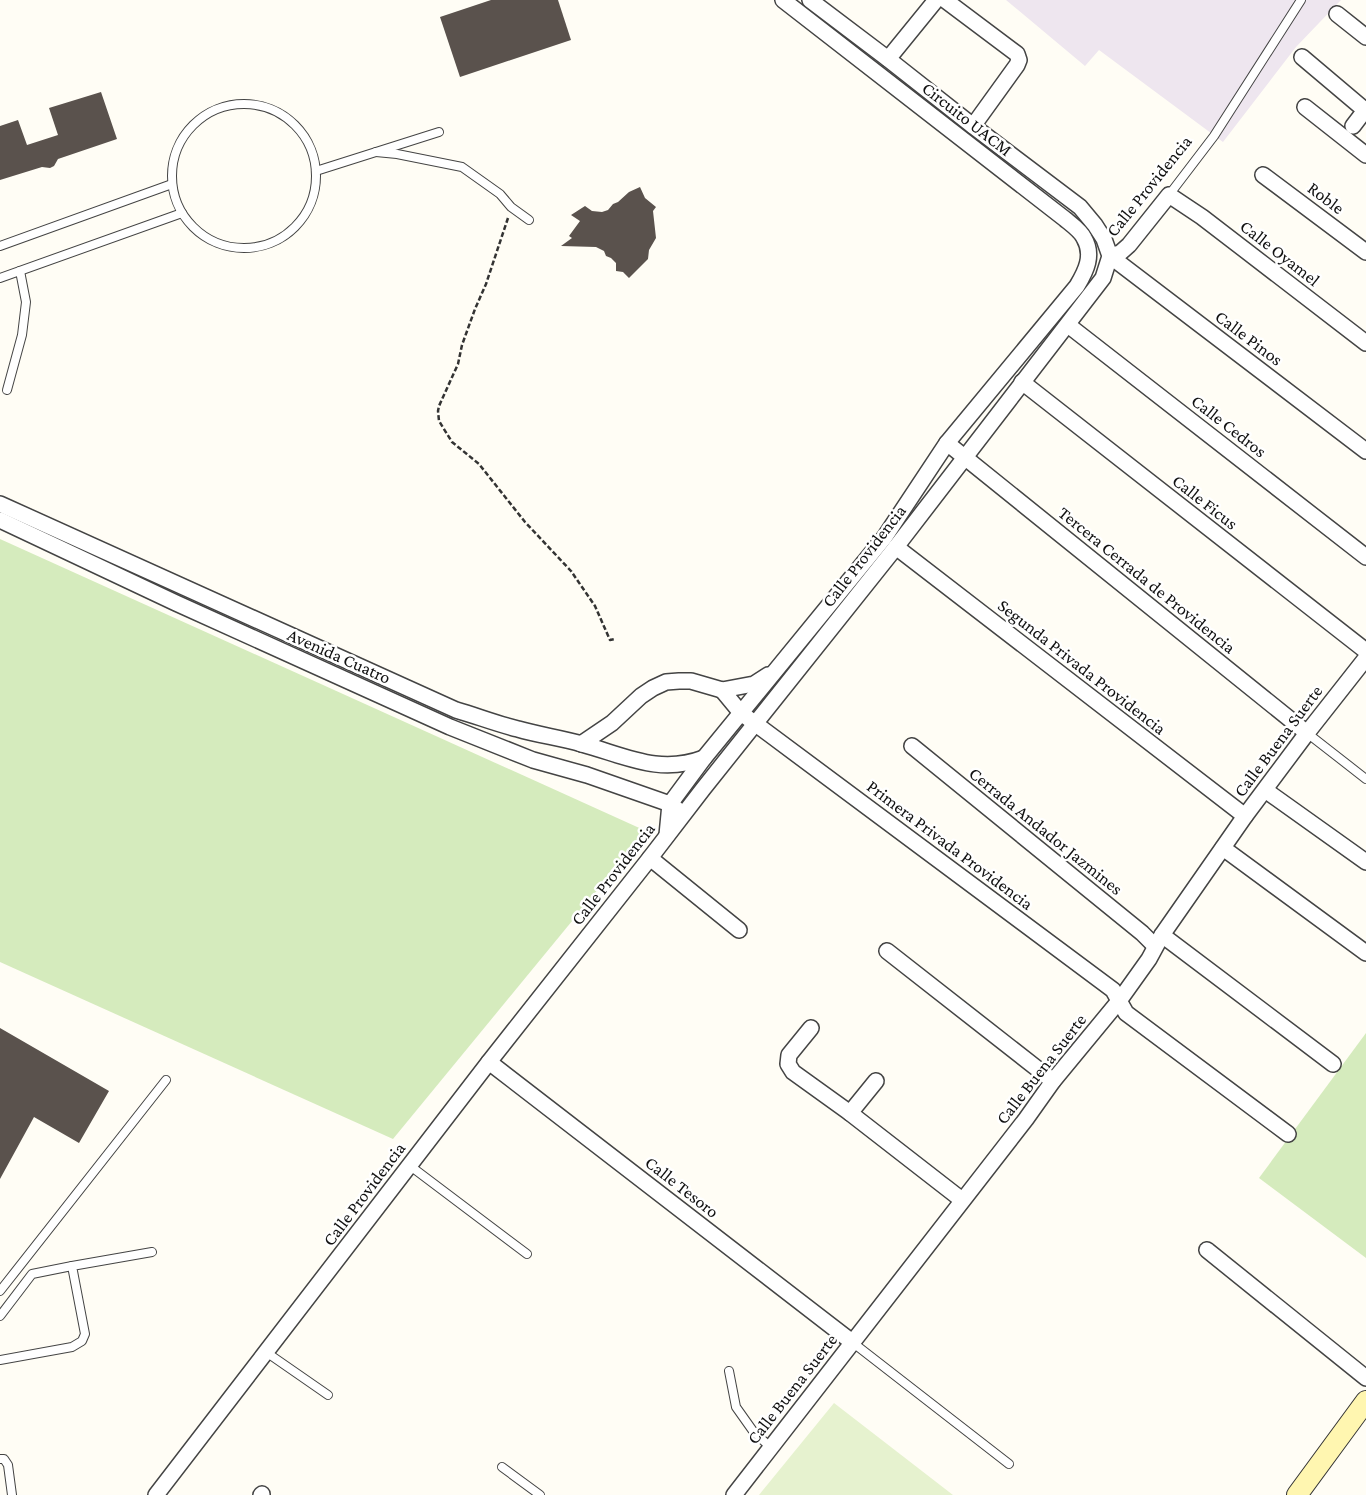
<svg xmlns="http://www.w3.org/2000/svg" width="1366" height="1495" font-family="'Crimson Pro',serif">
<rect width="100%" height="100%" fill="#fffdf5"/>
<polygon fill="#eee6ef" points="1006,0 1341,0 1296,47 1223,142 1099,50 1085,66"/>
<g fill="#d5ebbd">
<polygon points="0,539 646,831 393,1139 0,962"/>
<polygon points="1366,1033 1366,1258 1259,1178"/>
</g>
<polygon fill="#e6f2cf" points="834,1403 953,1495 759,1495"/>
<g fill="#5a524d">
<polygon points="491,0 558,0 571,40 460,77 440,17"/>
<polygon points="101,92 117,139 58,159 54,166 50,168 42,167 0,180 0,126 18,120 27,145 58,135 49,108"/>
<polygon points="640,187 645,198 656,207 653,211 656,238 649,250 648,259 629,278 623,272 616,271 616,263 611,258 606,256 604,251 596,247 561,246 572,238 569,236 580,221 571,215 585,206 592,211 602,212 608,210 613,204 618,202 629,192"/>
<polygon points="0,1028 109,1091 79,1143 34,1117 0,1179"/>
</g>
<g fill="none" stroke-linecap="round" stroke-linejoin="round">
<defs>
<g id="lane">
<circle cx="244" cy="176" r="72"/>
<polyline points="376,152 397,154 462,167 500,194 511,207 529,220"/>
<polyline points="316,171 439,132"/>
<polyline points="1169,195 1214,136 1301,0"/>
<polyline points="0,246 172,184"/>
<polyline points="0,278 182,213"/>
<polyline points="7,390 22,335 26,302 20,271"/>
<polyline points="1307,733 1366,779"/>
<polyline points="409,1165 527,1254"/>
<polyline points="0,1291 166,1080"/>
<polyline points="0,1316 32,1274 72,1266"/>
<polyline points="852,1342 1009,1464"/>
<polyline points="266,1352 328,1395"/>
<polyline points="0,1360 72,1347 82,1341 85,1334 72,1266 152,1252"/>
<polyline points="729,1371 736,1407 753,1431 770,1447"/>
<polyline points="0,1459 4,1459 8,1465 12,1495"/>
<polyline points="502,1467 540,1495"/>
</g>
<g id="street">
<polyline points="945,0 1017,54 1019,60 1017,65 973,126"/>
<polyline points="1337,14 1366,37"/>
<polyline points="1302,57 1366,111"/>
<polyline points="888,59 936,0"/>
<polyline points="1305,107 1366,155"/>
<polyline points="1353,126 1366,109"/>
<polyline points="1263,175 1366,252"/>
<polyline points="1110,256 1120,253 1129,245 1169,195 1202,217 1366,343"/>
<polyline points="1110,256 1366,451"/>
<polyline points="1068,325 1366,557"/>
<polyline points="1022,382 1366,651"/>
<polyline points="947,443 1307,733"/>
<path d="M0 504 456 710C477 716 497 724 518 729 539 735 561 738 582 744 626 756 659 775 704 758"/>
<polyline points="0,520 176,603 450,727 533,760 587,775 670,804 678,810"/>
<polyline points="896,547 1245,816"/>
<polyline points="722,690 741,713 1113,990 1126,1013 1288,1134"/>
<polyline points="581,744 612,723 641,696 653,688 666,682 679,681 691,681 722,690 754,684 768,675"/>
<polyline points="912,746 1142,933 1155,946"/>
<polyline points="1265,790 1366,862"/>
<path d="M667 835 670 804 704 758 884 538 947 443 1077 286C1086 271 1094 255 1084 238 1081 231 1071 224 1065 219L783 0"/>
<polyline points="1223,848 1366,953"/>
<polyline points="650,858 739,930"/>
<polyline points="1162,935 1333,1064"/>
<polyline points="887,951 1053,1081"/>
<polyline points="811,1028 789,1055 788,1064 793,1072 850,1113 962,1200"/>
<polyline points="489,1062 852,1342"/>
<polyline points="850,1113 876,1081"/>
<polyline points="1207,1250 1366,1378"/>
<polyline points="156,1495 489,1062 650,858 703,789 896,547 1103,278 1110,256 1104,239 1095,225 1080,207 973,126 888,59 810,0"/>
<polyline points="261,1495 262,1494"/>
<polyline points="734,1495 1026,1119 1053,1081 1119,1001 1149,959 1162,935 1245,816 1307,733 1366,658"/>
</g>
<polyline id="secondary" points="1297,1495 1366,1401"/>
</defs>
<use href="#lane" stroke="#444" stroke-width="10"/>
<use href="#street" stroke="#444" stroke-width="18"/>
<use href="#secondary" stroke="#333" stroke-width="22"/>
<polyline stroke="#333" stroke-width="2.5" stroke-dasharray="5 2.5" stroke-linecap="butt" points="508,218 486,284 475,309 462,345 458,364 439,406 438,411 439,421 452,442 479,464 525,522 571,571 595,606 610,640 615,639"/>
<use href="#lane" stroke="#fff" stroke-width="8"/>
<use href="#street" stroke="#fff" stroke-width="15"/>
<use href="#secondary" stroke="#fff6b0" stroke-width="20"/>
</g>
<g text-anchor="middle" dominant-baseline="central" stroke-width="5" stroke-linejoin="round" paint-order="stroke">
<g font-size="18" fill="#111" stroke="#fff">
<text transform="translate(967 119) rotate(38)">Circuito UACM</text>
<text transform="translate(1149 186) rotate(-51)">Calle Providencia</text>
<text transform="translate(1326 198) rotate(37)">Roble</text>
<text transform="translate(1280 253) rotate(38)">Calle Oyamel</text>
<text transform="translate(1249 338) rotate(37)">Calle Pinos</text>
<text transform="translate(1229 426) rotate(38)">Calle Cedros</text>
<text transform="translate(1205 502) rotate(38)">Calle Ficus</text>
<text transform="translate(864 556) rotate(-52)">Calle Providencia</text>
<text transform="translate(1147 580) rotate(39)">Tercera Cerrada de Providencia</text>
<text transform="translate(339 656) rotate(24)">Avenida Cuatro</text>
<text transform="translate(1082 667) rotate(38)">Segunda Privada Providencia</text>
<text transform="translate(1278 741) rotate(-53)">Calle Buena Suerte</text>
<text transform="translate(1046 831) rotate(39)">Cerrada Andador Jazmines</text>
<text transform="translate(950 845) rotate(37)">Primera Privada Providencia</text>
<text transform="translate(613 874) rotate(-52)">Calle Providencia</text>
<text transform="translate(1041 1069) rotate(-52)">Calle Buena Suerte</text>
<text transform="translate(682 1187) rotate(38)">Calle Tesoro</text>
<text transform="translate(364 1194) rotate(-53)">Calle Providencia</text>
<text transform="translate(792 1389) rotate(-52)">Calle Buena Suerte</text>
</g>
</g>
</svg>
